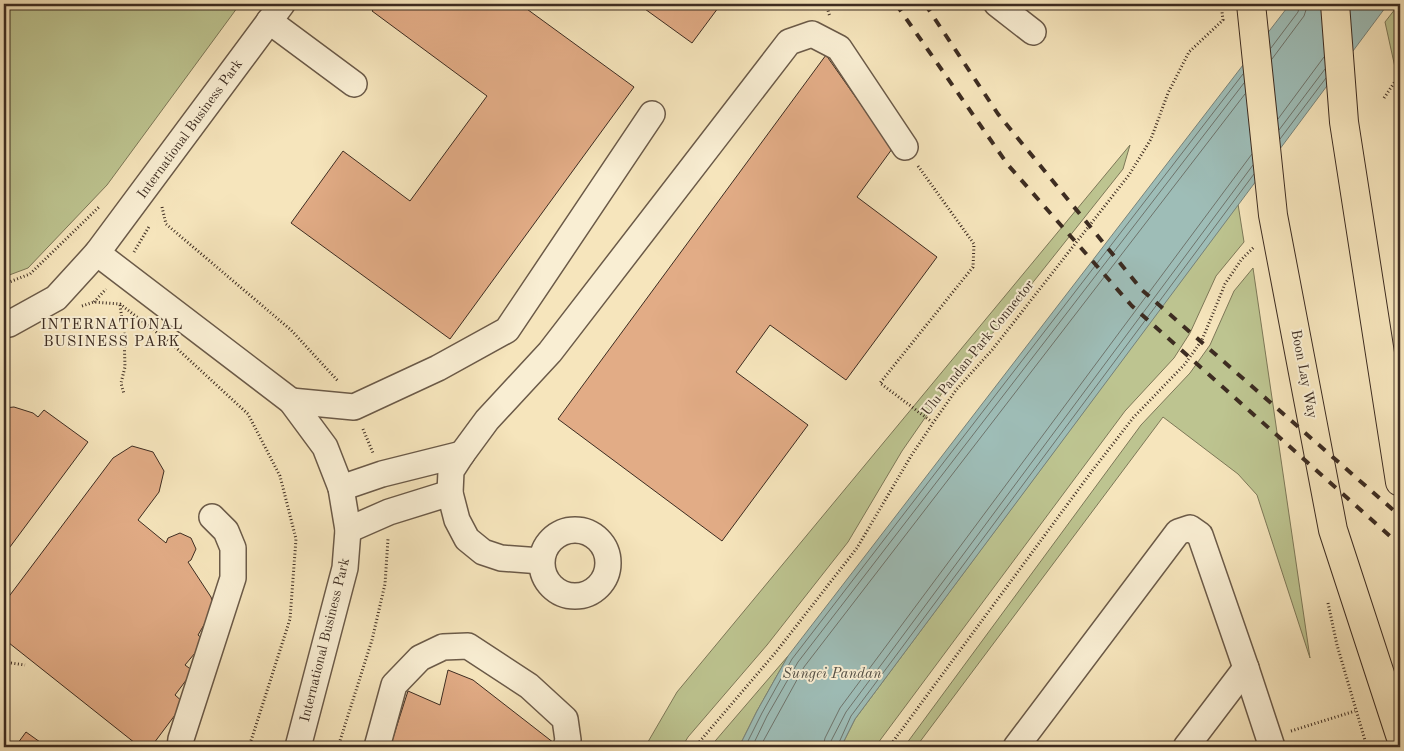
<svg xmlns="http://www.w3.org/2000/svg" width="1404" height="751" font-family="'Old Standard TT',serif">
<rect width="100%" height="100%" fill="#f6e5bc"/>
<filter id="stains"><feTurbulence type="fractalNoise" baseFrequency=".004" numOctaves="4"/><feColorMatrix values="0 0 0 0 .2 0 0 0 0 .09 0 0 0 0 .02 0 0 0 .5 -.17"/></filter>
<radialGradient id="worn" r=".72"><stop offset=".6" stop-color="#630" stop-opacity="0"/><stop offset="1" stop-color="#630" stop-opacity=".3"/></radialGradient>
<g fill="#bdc490" stroke="#7d7858">
<polygon points="4,4 240,4 107,185 28,268 4,277"/>
<polygon points="1399,4 1400,79 1398,81 1385,22"/>
<polygon points="1130,145 1123,169 984,344 947,386 902,451 848,542 767,645 688,737 682,747 645,747 677,692"/>
<polygon points="1238,204 1244,242 1216,276 1190,333 1174,358 1125,411 875,747 841,747 855,719"/>
<polygon points="1253,268 1310,658 1257,495 1238,474 1163,417 916,747 904,747 1141,425 1190,373 1210,345 1234,291"/>
<polygon points="788,656 757,711 739,747 710,747"/>
</g>
<polygon fill="#9ebdb7" stroke="#77837b" points="1290,4 1388,4 855,719 841,747 739,747 757,711 788,656"/>
<g fill="none" stroke-linecap="round" stroke-linejoin="round">
<g stroke="#6e746c" stroke-width="1">
<polyline points="1271,48 1298,12 1300,4"/>
<polyline points="1272,59 1304,16 1308,4"/>
<polyline points="1278,119 1324,57"/>
<polyline points="1279,130 1325,69"/>
<polyline points="1280,139 1326,78"/>
<polyline points="745,747 762,713 792,659 1243,74"/>
<polyline points="752,747 767,716 798,662 1244,83"/>
<polyline points="760,747 804,667 1245,94"/>
<polyline points="823,747 825,738 840,708 1252,154"/>
<polyline points="830,747 831,741 846,712 1253,165"/>
<polyline points="837,747 851,716 1254,174"/>
</g>
</g>
<g fill="#e2ac86" stroke="#3d2c21">
<polygon points="378,4 520,4 634,87 450,339 291,223 343,151 410,201 487,96 372,11"/>
<polygon points="638,4 721,4 692,43"/>
<polygon points="826,55 892,149 857,197 937,257 846,380 770,325 736,372 808,425 722,541 558,419"/>
<polygon points="14,407 33,413 38,417 44,410 88,442 4,555 4,408"/>
<polygon points="132,446 153,452 164,471 159,492 138,520 166,543 168,538 180,533 191,538 196,549 191,560 188,562 211,597 214,608 198,635 205,641 185,665 193,671 175,695 184,703 151,747 140,747 4,639 4,603 113,458"/>
<polygon points="448,670 473,680 554,743 553,747 390,747 408,691 440,705"/>
<polygon points="26,732 47,747 15,747"/>
</g>
<g fill="none" stroke-linecap="round" stroke-linejoin="round">
<defs>
<g id="minor">
<polyline points="997,4 1033,32"/>
<polyline points="269,21 354,84"/>
<polyline points="97,253 291,401 325,447 341,488 348,530 345,568 298,747"/>
<polyline points="4,325 9,324 56,298 97,253 282,4"/>
<polyline points="291,401 354,407 438,368 507,330 652,114"/>
<polyline points="341,488 382,474 462,454"/>
<circle cx="575" cy="563" r="33"/>
<polyline points="348,530 389,512 450,493"/>
<polyline points="541,561 501,558 483,552 467,539 457,520 450,493 451,471 462,454 487,420 550,352 789,42 812,34 839,48 905,147"/>
<polyline points="180,747 181,739 233,578 233,548 226,531 212,517"/>
<polyline points="377,747 394,685 420,658 443,647 468,646 529,686 565,719 568,740 566,747"/>
<polyline points="1016,747 1178,532 1190,528 1200,535 1246,668 1272,747"/>
<polyline points="1186,747 1246,668"/>
</g>
<g id="major">
<polyline points="1251,4 1273,215 1333,530 1400,735"/>
<polyline points="1335,4 1344,122 1400,482"/>
</g>
</defs>
<use href="#minor" stroke="#6b5a48" stroke-width="28"/>
<use href="#major" stroke="#3d2c21" stroke-width="30"/>
<g stroke="#3d2c21" stroke-width="3" stroke-dasharray="1 2.5" stroke-linecap="butt">
<polyline points="826,4 830,17"/>
<polyline points="1384,98 1400,74"/>
<polyline points="918,166 974,244 973,267 880,383 932,422"/>
<polyline points="162,207 166,224 291,330 338,381"/>
<polyline points="134,252 150,225"/>
<polyline points="4,284 30,274 99,207"/>
<polyline points="94,302 106,289"/>
<polyline points="120,305 124,333 125,367 121,383 124,394"/>
<polyline points="82,306 94,302 120,304 172,344 248,414 280,476 296,539 290,619 249,747"/>
<polyline points="4,374 4,376"/>
<polyline points="363,429 373,453"/>
<polyline points="1328,603 1337,645 1367,747"/>
<polyline points="4,662 25,665"/>
<polyline points="1291,731 1355,711"/>
<polyline points="338,747 372,640 385,584 388,539"/>
<polyline points="695,747 776,652 857,548 911,456 933,423 956,390 992,350 1129,175 1151,139 1168,93 1189,52 1223,20 1221,4"/>
<polyline points="889,747 1092,471 1133,418 1185,364 1202,340 1225,284 1241,260 1254,247"/>
</g>
<use href="#minor" stroke="#f9eed3" stroke-width="25"/>
<use href="#major" stroke="#f6e5bc" stroke-width="28"/>
<g stroke="#3d2c21" stroke-width="4" stroke-dasharray="9 9" stroke-linecap="butt">
<polyline points="896,4 1008,165 1132,306 1400,545"/>
<polyline points="925,4 998,114 1142,290 1400,516"/>
</g>
</g>
<g text-anchor="middle" dominant-baseline="central" stroke-width="4" stroke-linejoin="round" paint-order="stroke">
<g font-size="14" fill="#3d2c21" stroke="#f9eed3">
<text transform="translate(190 129) rotate(-54)">International Business Park</text>
<text transform="translate(978 348) rotate(-51)">Ulu Pandan Park Connector</text>
<text transform="translate(1304 374) rotate(79)">Boon Lay Way</text>
<text transform="translate(325 640) rotate(-76)">International Business Park</text>
</g>
<g font-size="15" letter-spacing="1" fill="#3d2c21" stroke="#f9eed3">
<text x="112" y="325">INTERNATIONAL<tspan x="112" dy="17">BUSINESS PARK</tspan></text>
</g>
<g font-size="15" font-style="italic" fill="#555046" stroke="#f9eed3">
<text x="832" y="674">Sungei Pandan</text>
</g>
</g>
<rect width="1404" height="751" fill="none" stroke="#f6e5bc" stroke-width="20"/>
<rect x="5" y="5" width="1394" height="741" fill="none" stroke="#3d2c21" stroke-width="2.5"/>
<rect x="10" y="10" width="1384" height="731" fill="none" stroke="#3d2c21"/>
<rect width="100%" height="100%" filter="url(#stains)"/>
<rect width="100%" height="100%" fill="url(#worn)"/>
</svg>
